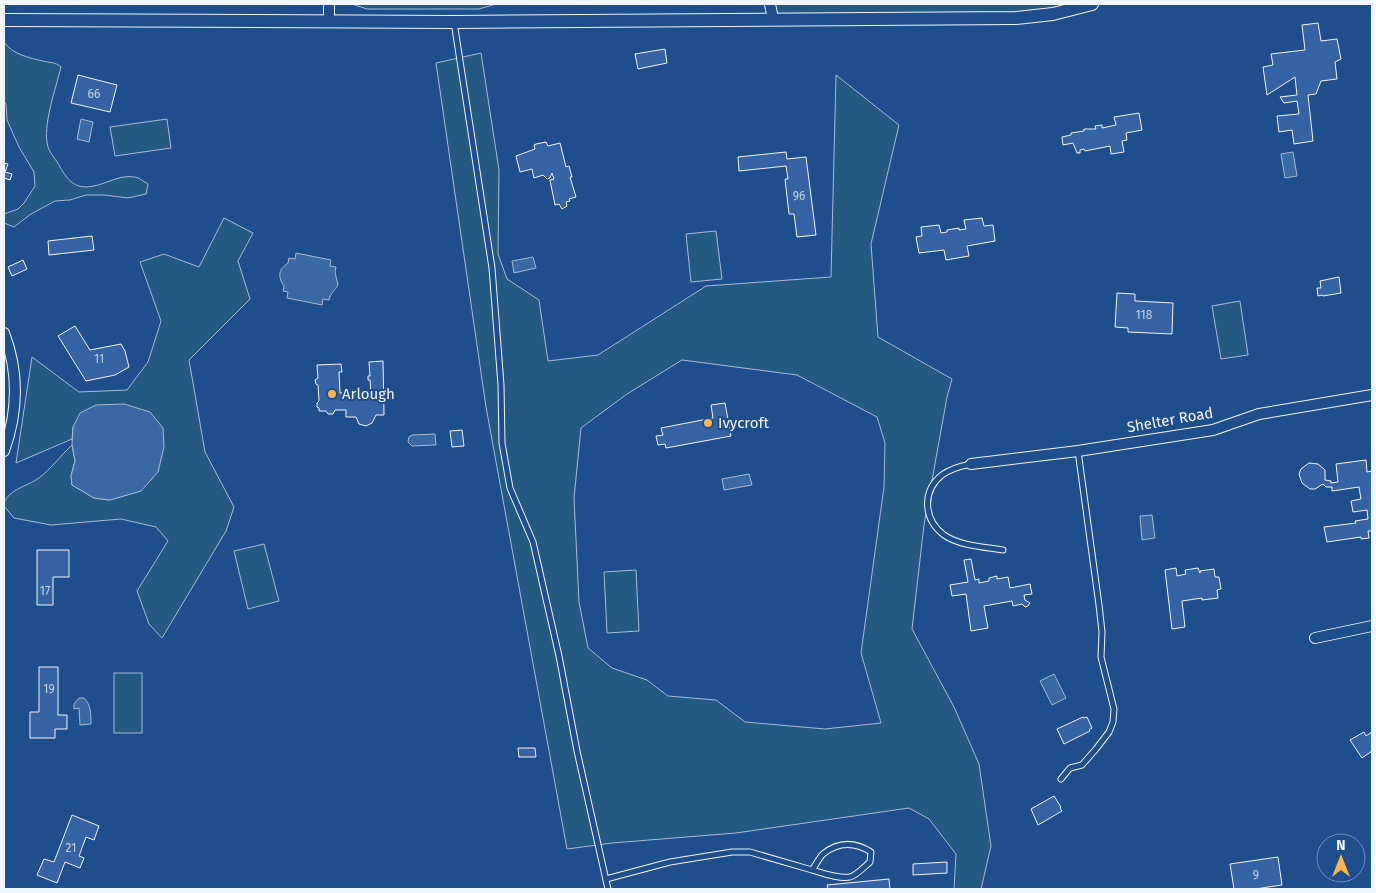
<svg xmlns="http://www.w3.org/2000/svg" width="1376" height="893" font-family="'Fira Sans',sans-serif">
<rect width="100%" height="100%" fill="#1f4e8c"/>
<g fill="#245a82" stroke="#a8bbd7" fill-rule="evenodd">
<polygon points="352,4 496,4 479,9 367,9"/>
<polygon points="771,4 1092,4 1053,14 773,19"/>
<path d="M4 42C12 54 29 58 43 61 51 63 55 62 61 67 56 88 42 126 48 147 50 154 57 160 60 167 66 177 72 187 86 187 102 187 118 174 134 177 139 177 144 182 148 184L146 194 128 198 104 195H86L70 200 55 201 31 214 14 227 4 223V214L18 209 24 203 35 186 34 172 19 147 7 120 6 104 4 101Z"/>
<path d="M481 53 499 170 498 254 507 279 539 300 548 361 598 355 706 286 831 277 836 75 899 125 871 244 878 337 952 379 947 397 924 525 912 629 954 707 979 764 991 846 981 889H954L956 854 929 819 909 808 736 833 612 843 567 849 486 407 436 63ZM682 360 797 375 877 417 885 443 884 487 861 653 881 723 825 729 745 722 716 700 668 696 647 680 612 668 588 648 579 602 574 498 581 428 627 394Z"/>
<polygon points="167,119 171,148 115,156 110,127"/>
<path d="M224 218 253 233 238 261 250 299 189 360 205 452 234 507 226 531 162 638 149 624 137 591 168 541 156 527 121 519 51 525 14 518 4 506C4 491 28 486 39 478 51 469 61 455 72 445L75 461 71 476 72 485 94 498 109 500 141 491 73 427 72 439 16 463 32 357 79 392 127 390 148 362 161 321 140 262 164 254 199 267Z"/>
<polygon points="716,231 722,279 691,282 686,234"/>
<polygon points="1240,301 1248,355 1221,359 1212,306"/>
<polygon points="264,544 279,601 248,609 234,551"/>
<polygon points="636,570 639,631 607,633 604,572"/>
<rect x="114" y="673" width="28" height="60"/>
</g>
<g fill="#3b69a3" stroke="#a8bbd7">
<polygon points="81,119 93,122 89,142 77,139"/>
<polygon points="1293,152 1297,176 1285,178 1281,154"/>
<path d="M296 253 331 260 330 266 336 267 335 272 338 285C335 290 330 294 329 300L323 299 322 305 287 298 288 292 283 291 284 286C277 276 279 269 288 263L289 258 295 259Z"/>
<polygon points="533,257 536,268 514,273 512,261"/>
<polygon points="124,404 150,412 163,428 164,447 158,472 141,491 110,500 94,498 72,485 71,476 75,461 72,445 73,427 80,413 96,405"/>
<polygon points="435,434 436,445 412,446 408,442 409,437 412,435"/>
<polygon points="749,474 752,485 724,490 722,479"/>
<polygon points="1152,515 1155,538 1142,540 1140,516"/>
<polygon points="1054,674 1066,698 1052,705 1040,681"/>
<path d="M79 698H84C91 705 91 714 91 724L80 725 79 708 74 709V704Z"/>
</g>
<g fill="#3563a3" stroke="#f2f6ff">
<polygon points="1318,23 1321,41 1337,39 1341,59 1335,62 1337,79 1321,81 1316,94 1308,95 1313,141 1294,144 1292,130 1279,132 1277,116 1299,114 1297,101 1284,103 1280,97 1297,95 1295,77 1267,95 1263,67 1273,65 1271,54 1305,50 1302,25"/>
<polygon points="665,49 667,63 638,69 635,54"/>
<polygon points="78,75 117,85 110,112 71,103"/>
<polygon points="1139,113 1142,130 1126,133 1127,140 1122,141 1124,152 1111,154 1110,146 1085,151 1084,149 1080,150 1080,153 1077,153 1073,143 1063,145 1062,137 1071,135 1071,133 1084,131 1084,129 1096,129 1095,126 1102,125 1102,128 1116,125 1114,117"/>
<polygon points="546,142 548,146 560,143 566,167 569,166 572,177 570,177 576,197 569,199 570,201 566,202 567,206 562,209 559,204 555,205 550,180 554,179 552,173 550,178 547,179 543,175 534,178 532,169 520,172 516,156 535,149 534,145 536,144"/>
<polygon points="786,152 787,159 806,157 816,235 797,237 794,214 789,214 785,179 788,179 786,166 739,171 738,157"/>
<polygon points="4,163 8,164 5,172 12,174 10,180 4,178 4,180"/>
<polygon points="982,218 984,226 993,225 995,241 967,246 969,256 946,260 944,250 919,253 916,237 922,236 921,227 939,225 941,233 947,232 947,230 959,228 959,230 966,229 964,220"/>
<polygon points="92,236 94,250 49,255 48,241"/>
<polygon points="23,260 27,269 12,276 8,267"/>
<polygon points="1339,277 1341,293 1323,296 1322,295 1318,296 1317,288 1321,288 1320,281"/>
<polygon points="1117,293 1135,294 1135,301 1173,303 1172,334 1128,332 1128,328 1115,327"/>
<polygon points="75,326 90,350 121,344 125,351 129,367 115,375 86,381 58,336"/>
<polygon points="383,361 384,415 376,415 372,423 366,426 359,424 356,417 346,417 346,410 335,410 333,414 328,414 326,411 319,411 319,408 317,407 317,403 319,401 318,385 316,384 315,380 318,378 317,365 341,364 342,372 339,372 340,393 344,393 345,397 355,396 355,391 358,390 363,393 363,396 371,396 370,380 368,380 368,376 370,376 369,362"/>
<polygon points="725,403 731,436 666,448 665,444 658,445 656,436 663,435 661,428 713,418 711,405"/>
<polygon points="462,430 464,446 452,447 450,431"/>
<polygon points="1366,460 1367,472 1372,471 1372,531 1368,531 1369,538 1361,539 1361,537 1327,542 1324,527 1356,523 1355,521 1368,519 1367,510 1353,512 1351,501 1361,499 1359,487 1332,491 1332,487 1326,487 1323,484 1315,489 1310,489 1302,483 1299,474 1301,469 1309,463 1318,464 1325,470 1325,480 1331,481 1331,483 1338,482 1336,464"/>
<polygon points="37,550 69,550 69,577 53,577 53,605 37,605"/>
<polygon points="971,559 975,580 979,579 979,583 989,581 989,578 997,576 997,579 1008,577 1010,588 1030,584 1032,594 1024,595 1025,600 1030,603 1028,606 1025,607 1022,604 1013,606 1012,601 984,606 988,628 971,631 966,594 952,596 950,585 968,582 964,560"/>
<polygon points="1176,568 1177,576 1186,574 1185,570 1198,568 1200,573 1200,571 1214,569 1215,577 1219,577 1221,589 1217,590 1218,598 1202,600 1202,598 1182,601 1185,627 1172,629 1165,570"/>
<polygon points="39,667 58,667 58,715 67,715 67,729 55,729 55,738 30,738 30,712 39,712"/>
<polygon points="1083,717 1084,718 1087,717 1092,728 1089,730 1090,731 1064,744 1057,729"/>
<polygon points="1364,732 1366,736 1372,732 1372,751 1362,758 1350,740"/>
<polygon points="518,748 535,748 536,757 519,757"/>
<polygon points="1054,796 1061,807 1060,808 1062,811 1038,825 1031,809"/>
<polygon points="72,815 99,826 94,840 86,837 79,856 84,858 80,868 65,862 57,883 37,875 44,859 54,862"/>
<polygon points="1278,857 1282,885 1255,889 1234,889 1230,864"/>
<polygon points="947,862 947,873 913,875 913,864"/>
<polygon points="889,879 890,889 828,889 827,885"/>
</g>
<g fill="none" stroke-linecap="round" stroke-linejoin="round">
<defs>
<g id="service">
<polyline points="454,22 492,268 501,385 502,443 510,488 533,542 559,656 577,751 608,889"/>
<path d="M971 464C961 466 950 469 942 475 922 491 923 519 944 535 960 546 985 547 1003 550"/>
<polyline points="1061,779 1070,768 1082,765 1096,749 1109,732 1113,722 1114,709 1101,657 1102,632 1099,605 1078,451"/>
<path d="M606 879 670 862 732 852H750L812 870C816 865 819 858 823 854 839 841 855 842 871 852L870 862C864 867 857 875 850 877 838 879 823 873 812 870"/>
</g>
<g id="minor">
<polyline points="329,4 329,21"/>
<polyline points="770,4 773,19"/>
<path d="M4 333C19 372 18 412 4 451"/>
<polyline points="971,464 1078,451 1213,430 1259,414 1372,395"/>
<polyline points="1315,638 1372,626"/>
</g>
<polyline id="tertiary" points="4,20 454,22 1016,18 1053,14 1092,4"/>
</defs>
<use href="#service" stroke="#f2f6ff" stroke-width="7"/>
<use href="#minor" stroke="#f2f6ff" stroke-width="12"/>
<use href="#tertiary" stroke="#f2f6ff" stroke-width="14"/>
<use href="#service" stroke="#1f4e8c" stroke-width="5"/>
<use href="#minor" stroke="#1f4e8c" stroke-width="10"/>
<use href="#tertiary" stroke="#1f4e8c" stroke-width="12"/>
</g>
<g fill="#ffb74d" stroke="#1f4e8c" stroke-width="2">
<circle cx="332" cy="394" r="5"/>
<circle cx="708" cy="423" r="5"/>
</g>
<g text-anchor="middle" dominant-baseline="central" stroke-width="4" stroke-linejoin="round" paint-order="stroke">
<g font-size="12" fill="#c3d1e8">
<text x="94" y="94">66</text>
<text x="799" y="196">96</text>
<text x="1144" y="315">118</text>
<text x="99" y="359">11</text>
<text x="45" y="591">17</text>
<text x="49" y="689">19</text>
<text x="71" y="848">21</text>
<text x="1256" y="875">9</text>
</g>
<g font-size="15" fill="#f2f6ff" stroke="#1f4e8c" text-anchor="start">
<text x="342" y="394">Arlough</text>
<text x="718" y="423">Ivycroft</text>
</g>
<g font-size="15" fill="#f2f6ff" stroke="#1f4e8c">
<text transform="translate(1170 420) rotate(-10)">Shelter Road</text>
</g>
</g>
<rect width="1376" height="893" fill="none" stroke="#f2f6ff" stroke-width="10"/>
<g transform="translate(1341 858)"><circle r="24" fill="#1f4e8c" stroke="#7391ba"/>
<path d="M0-4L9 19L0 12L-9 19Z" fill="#ffb74d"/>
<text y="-8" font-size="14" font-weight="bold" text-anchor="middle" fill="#f2f6ff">N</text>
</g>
</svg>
